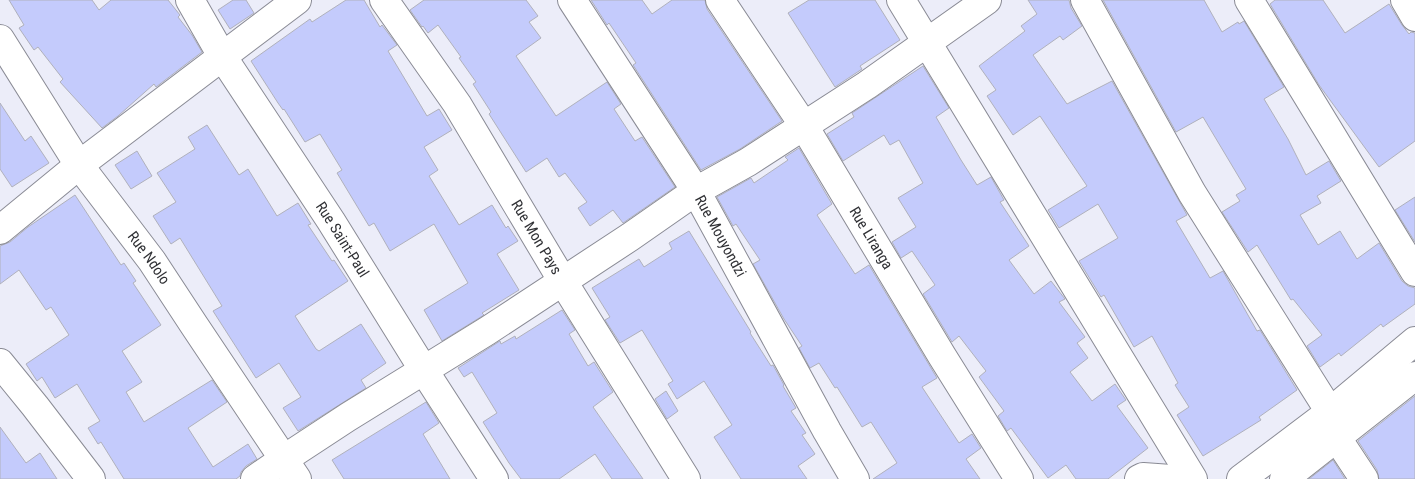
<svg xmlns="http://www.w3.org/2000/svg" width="1415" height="479" font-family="'Roboto Condensed',sans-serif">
<rect width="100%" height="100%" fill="#ecedf9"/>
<g fill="#c4cbfc" stroke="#b0b1bc">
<polygon points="9,0 92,0 99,10 111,0 168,0 180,15 178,17 192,35 202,52 156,87 154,84 118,116 102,128 60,82 63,79 38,47 34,50 19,28 24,25"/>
<polygon points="233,0 246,0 254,13 230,29 218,10"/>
<polygon points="346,0 364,0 380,27 382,25 397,45 388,51 427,116 439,109 452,130 424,147 438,170 429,176 459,225 492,205 506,228 508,226 518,241 497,254 519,290 482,313 484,315 442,341 424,310 468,283 434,224 390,251 374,223 369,226 337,173 342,170 320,134 305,142 284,109 283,110 278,103 251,61 310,19 312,22"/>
<polygon points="424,0 526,0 538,16 529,22 541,38 516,56 556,116 607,82 621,104 614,109 635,141 642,137 675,187 623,223 613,210 590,226 578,208 587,202 565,173 559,177 547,158 526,172 489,114 491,112 473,84 476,82 459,58 461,57 438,25 428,33 423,26 422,27 410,10"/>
<polygon points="591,0 642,0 652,14 672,0 705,0 707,9 782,121 740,149 701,170 633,65 636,63 609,23 607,25"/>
<polygon points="809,0 875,0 900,40 860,66 862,69 835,87 788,13"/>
<polygon points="1028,0 1069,0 1071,8 1082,26 1063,40 1060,36 1033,55 1067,104 1112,81 1187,215 1176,221 1210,278 1223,271 1257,331 1260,330 1297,390 1259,417 1261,420 1203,456 1177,415 1189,407 1175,385 1178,383 1152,336 1134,347 1104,295 1101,297 1079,261 1118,238 1098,204 1059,228 1048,210 1087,186 1040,116 1013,135 987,96 996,90 979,66 1025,31 1021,26 1037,14"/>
<polygon points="1103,0 1204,0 1222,32 1238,22 1239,24 1244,21 1284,87 1264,99 1288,139 1306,175 1329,161 1341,181 1317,196 1321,203 1300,215 1318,245 1340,231 1357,259 1379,243 1402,281 1408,286 1415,288 1415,304 1383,327 1381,324 1341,356 1339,353 1320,367 1307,346 1322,335 1293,299 1291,300 1257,245 1248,252 1222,212 1240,201 1236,195 1246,189 1203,117 1176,132"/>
<polygon points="1275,0 1323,0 1345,33 1389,4 1402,25 1409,34 1411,32 1415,33 1415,141 1379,167 1319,85 1270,4"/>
<polygon points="923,66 949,108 936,117 961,160 977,185 991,177 1004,200 1000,202 1029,246 1009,260 1034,294 1051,281 1065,299 1059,302 1085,337 1077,343 1088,358 1070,372 1092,401 1115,384 1126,400 1117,406 1148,448 1108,479 1076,479 1066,465 1048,478 1011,428 1007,431 998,416 1004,411 979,377 986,371 959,336 952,342 923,294 935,285 912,251 901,258 892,242 916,227 898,198 923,183 899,140 890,145 884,135 843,161 827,134 854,117 852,113"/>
<polygon points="0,103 25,141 31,136 49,163 12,187 0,169"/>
<polygon points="207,125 239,175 248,169 277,216 298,203 311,224 308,225 332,261 334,260 348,281 295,316 316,349 319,351 361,324 386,363 361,380 366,388 298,431 283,408 301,397 279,363 256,378 213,311 222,306 180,238 171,244 153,216 176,202 157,173 195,149 188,137"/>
<polygon points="799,148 832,204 817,215 855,274 869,265 937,378 922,387 959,443 972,434 981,448 966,459 980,479 873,479 897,463 871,422 862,427 837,387 835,388 819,363 810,368 799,348 802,346 784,319 753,264 760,260 736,224 733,226 717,197 751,178 754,183 788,160 785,157"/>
<polygon points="137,151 152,176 131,189 115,165"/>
<polygon points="75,195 121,265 124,263 136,281 133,283 161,325 122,351 142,382 126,392 144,422 212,380 227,402 188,428 213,467 248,444 257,459 246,466 241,472 240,476 236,479 124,479 101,442 98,444 88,428 100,421 77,384 55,398 42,377 37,381 26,364 69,335 51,307 46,310 19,270 0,284 0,246 10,242 28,227"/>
<polygon points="1415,197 1415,242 1395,210"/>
<polygon points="689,231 751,332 750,333 771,366 773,365 784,385 783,386 796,408 791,411 806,433 802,435 815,454 798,466 807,479 741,479 714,437 732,425 704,381 677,399 668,384 673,381 642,330 620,343 605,320 610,317 592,288 639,259 644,267 672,249 669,243"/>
<polygon points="562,310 575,330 569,334 588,366 594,362 613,392 593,407 643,479 612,479 595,454 559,479 521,479 509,463 483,422 497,413 472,372 464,377 458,368 500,341 501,344 515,336 516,339"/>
<polygon points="666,391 678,411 667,419 655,399"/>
<polygon points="1415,396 1415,479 1379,479 1377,470 1358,441"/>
<polygon points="426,402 439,423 423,434 450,479 344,479 332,460"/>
<polygon points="0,427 26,463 40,453 57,479 0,479"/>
<polygon points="1333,460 1345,479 1309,479"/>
</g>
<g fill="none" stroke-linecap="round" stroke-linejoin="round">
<defs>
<g id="minor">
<path id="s1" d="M190 0 222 56 331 221 423 369 494 479"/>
<path id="s2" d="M384 0 457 104 562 280 686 479"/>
<path id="s3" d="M572 0 696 191 827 431 855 479"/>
<path id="s4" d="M720 0 804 126 942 356 1019 479"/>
<polyline points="901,0 1193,479"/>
<polyline points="1085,0 1192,193 1330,412"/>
<polyline points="1249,0 1415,272"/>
<polyline points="1405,0 1415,17"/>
<polyline points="0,230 79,165 297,0"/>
<polyline points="0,363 35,406 91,479"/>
<polyline points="1337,438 1364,479"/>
<polyline points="255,479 284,459 348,417 487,331 630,237 696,191 748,162 867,85 987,0"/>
<polyline points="1139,479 1143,477 1171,479"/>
</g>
<g id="major">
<path id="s5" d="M0 39 79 165 152 261 194 325 297 479"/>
<polyline points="1241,479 1330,412 1415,341"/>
<polyline points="1284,479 1415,376"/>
</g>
</defs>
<use href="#minor" stroke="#8a8b95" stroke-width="30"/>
<use href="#major" stroke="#8a8b95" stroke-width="30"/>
<use href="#minor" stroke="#fff" stroke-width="28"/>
<use href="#major" stroke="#fff" stroke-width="28"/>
</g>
<g text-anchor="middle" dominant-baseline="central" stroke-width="4.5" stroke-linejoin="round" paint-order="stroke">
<g font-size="15" fill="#303135" stroke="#fff">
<text stroke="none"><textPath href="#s3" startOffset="279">Rue Mouyondzi</textPath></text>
<text stroke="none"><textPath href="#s2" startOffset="282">Rue Mon Pays</textPath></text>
<text stroke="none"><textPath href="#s4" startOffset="282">Rue Liranga</textPath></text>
<text stroke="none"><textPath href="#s1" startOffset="284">Rue Saint-Paul</textPath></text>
<text stroke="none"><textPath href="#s5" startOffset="265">Rue Ndolo</textPath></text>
</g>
</g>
</svg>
